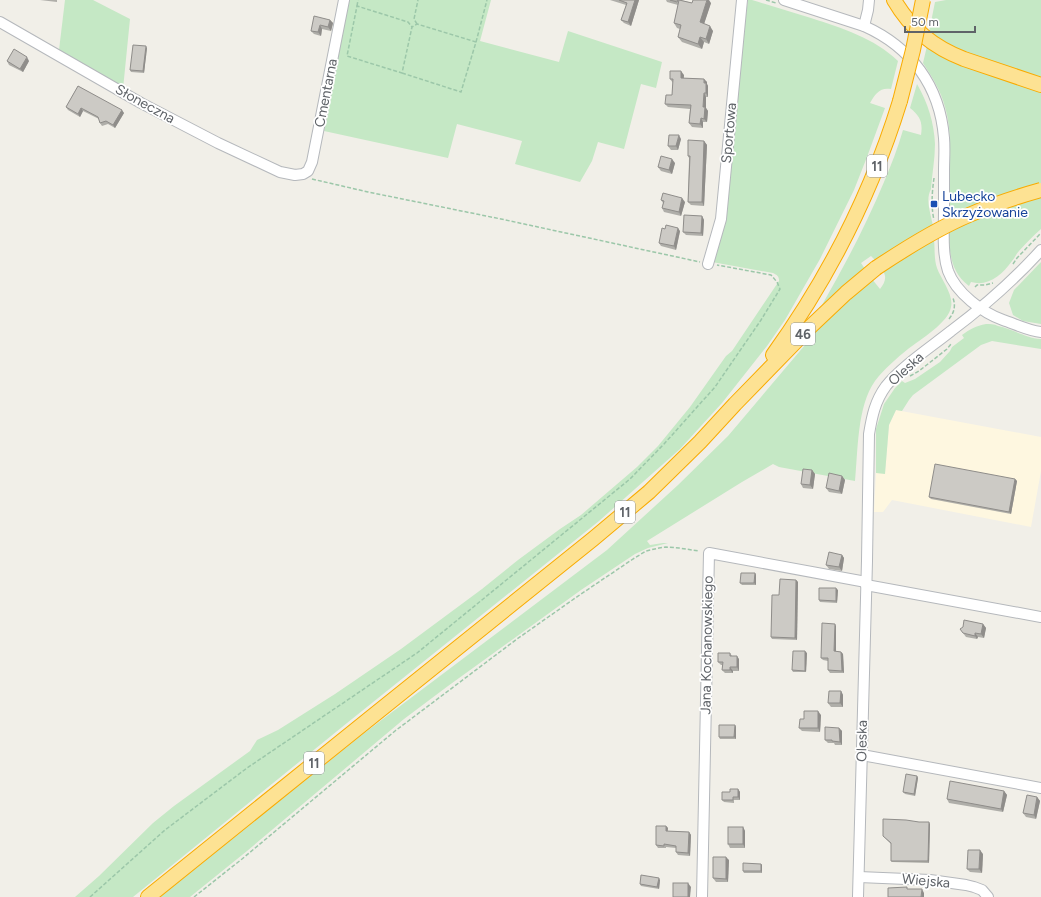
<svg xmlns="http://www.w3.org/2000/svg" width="1041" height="897" font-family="Figtree,sans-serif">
<rect width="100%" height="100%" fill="#f1efe8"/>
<polygon fill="#fef7e0" points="896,410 1041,437 1041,471 1031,527 892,500 883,512 874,512 876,473 885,473 889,425"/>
<g fill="#c5e8c5">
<polygon points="65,0 93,0 130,19 123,89 59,50"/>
<polygon points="349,0 491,0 480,41 559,62 568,31 662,62 656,88 641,84 624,149 598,142 592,161 580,182 515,164 522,141 457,124 448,158 324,131"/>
<path d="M748 0H752C772 6 791 12 811 18 842 28 874 38 898 61L891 89C880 87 875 94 870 103L885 108 867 157 854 190 820 259 785 320 767 346 722 403 680 449 599 521 347 723 133 897H75L99 876 153 823 174 806 250 751 257 740 278 730 335 694 401 649 482 589 518 560 560 529 581 515 637 467 658 446 690 407 726 356 732 351 779 281C779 276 777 275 773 273L712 262Z"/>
<path d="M946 0H1041V77C1015 69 989 63 964 52 952 47 941 39 929 32L935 2Z"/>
<path d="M927 46 1000 77 1041 92V184L949 218C950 201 950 185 950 168 950 148 951 127 945 107 941 91 932 77 923 63Z"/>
<path d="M917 84C928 103 934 123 935 144 935 159 932 174 931 189 925 200 931 214 933 226L876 261 871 256 861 263 865 269 822 305C845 265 866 225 884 182 891 165 898 148 903 130L921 135C923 122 920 116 910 108Z"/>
<path d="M1041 197V229C1033 236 1026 243 1019 251 1016 254 1015 258 1012 261 1002 275 988 287 971 282L969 286C950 272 950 252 948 231L1002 207Z"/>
<path d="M934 240C935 249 934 260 937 268 941 279 954 295 951 307 949 322 920 340 908 349 897 358 884 369 875 381 857 406 858 451 855 481L779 467 773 464 742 482 647 541 650 545 663 543H668L648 548 635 554 581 590 448 686 404 719 247 851 190 897H160L363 734 607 550 678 485 728 436 827 319 872 279 880 289C885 283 887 277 883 271L916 249Z"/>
<polygon points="1041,262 1041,324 1023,321 1013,315 1009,303 1014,290"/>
<path d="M986 324C990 324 994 324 998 326 1013 329 1025 338 1041 339V349L992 341 981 345 913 395 909 400 902 411 896 410 889 425 885 474 876 473V429L884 404 895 388 902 381 905 383 915 379 940 362 950 351 952 347 964 338 962 335C970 329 976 326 986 324Z"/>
</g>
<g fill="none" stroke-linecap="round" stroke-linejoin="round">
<defs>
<g id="minor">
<path d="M784 0 864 26C911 47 940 86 944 138 945 149 944 160 944 171 944 185 944 198 944 211 944 230 942 253 948 271 956 293 983 313 1003 320 1015 324 1029 331 1041 332"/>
<polyline points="0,22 141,103 218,143 280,172 295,175 303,174 308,171 312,162 344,0"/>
<polyline points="864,26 868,10 869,0"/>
<polyline points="708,264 721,219 742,0"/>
<polyline points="866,585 1041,617"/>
<polyline points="862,755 1041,788"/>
<polyline points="859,877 930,880 966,885 974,887 982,890 988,897"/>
<polyline points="702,897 709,553 866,582"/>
<path d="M858 897 867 561 869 434C872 416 875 401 886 386 902 366 931 347 951 331 983 307 1014 280 1041 250"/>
</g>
<g id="highway">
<path d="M894 0C911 29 933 47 964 59L1041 85"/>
<path d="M773 355C829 277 872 192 900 101"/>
<polyline points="148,897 369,719 593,539 649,492 700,442 735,404 809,328 846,293 876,268"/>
</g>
</defs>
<use href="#minor" stroke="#b5b8bc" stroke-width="12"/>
<use href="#highway" stroke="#f9ab00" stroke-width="16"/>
<g stroke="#9cc7a9" stroke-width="1.5" stroke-dasharray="4 2" stroke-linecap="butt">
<polyline points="766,0 776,3"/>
<polyline points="357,6 358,0"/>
<polyline points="417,24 414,19 418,0"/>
<polyline points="476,42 487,0"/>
<polyline points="402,73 461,92 476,42 417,24 412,27 402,73 347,56 357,6 408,22 412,27"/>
<path d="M934 178C932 192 931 207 934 220"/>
<polyline points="312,179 368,192 501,219 700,262"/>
<polyline points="1013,264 1017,258 1041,233"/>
<polyline points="975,287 977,285 985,285 993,283"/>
<path d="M949 319C954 313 956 306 953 298"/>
<polyline points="910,376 919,371 947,349 951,344"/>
<polyline points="90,897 165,830 247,768 417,653 630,479 664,444 715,387 761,320 780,289 777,282 771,275 717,265"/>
<polyline points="194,897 242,859 395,731 517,639 581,594 633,559 646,551 659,548 666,547 679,548 699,551"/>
</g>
<use href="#minor" stroke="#fff" stroke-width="10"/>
<use href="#highway" stroke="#fde293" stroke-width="14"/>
<defs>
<g id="highway-bridge">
<polyline points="900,101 913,50 923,0"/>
<path d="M876 268C906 248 936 229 969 215 992 205 1016 197 1041 190"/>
</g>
</defs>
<use href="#highway-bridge" stroke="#f9ab00" stroke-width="16" stroke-linecap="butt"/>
<use href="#highway-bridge" stroke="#fde293" stroke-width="14"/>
</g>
<g fill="#afaea9">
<polygon points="40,0 57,0 57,2"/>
<polygon points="610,0 639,0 631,26 624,23 621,20 626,5"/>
<polygon points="666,0 681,0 692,3 711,3 704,24 713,31 709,44 704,42 702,49 682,42 678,37 680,29 677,28 674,23 678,5 667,2"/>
<polygon points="330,20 333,23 331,31 322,29 321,36 314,34 311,31"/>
<polygon points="147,48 144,73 131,72 130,70"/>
<polygon points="7,61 29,61 23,72 9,65"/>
<polygon points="684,75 684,78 704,79 707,82 707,84 708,86 708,97 706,97 706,108 708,111 707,122 703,122 703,128 692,127 689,123 690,109 668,107 665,104 672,95 673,83 670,79"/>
<polygon points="78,86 124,113 115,128 108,124 102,126 100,123 99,119 83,111 80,117 68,110 66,107"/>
<polygon points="681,139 678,150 671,150 668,146"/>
<polygon points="704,141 707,145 704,206 691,205 688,202 689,158 688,156"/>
<polygon points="675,163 672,174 661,171 658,167"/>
<polygon points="661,200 685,202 681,216 664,212 662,208 663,203"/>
<polygon points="702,216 704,220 703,236 686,235 683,232"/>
<polygon points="680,231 676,250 661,246 659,243"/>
<polygon points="812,470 815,474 813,489 803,488 801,484"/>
<polygon points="842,476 845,480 842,494 829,492 826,488"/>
<polygon points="1015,479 1017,481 1011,514 931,499 929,497"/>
<polygon points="842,555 844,558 842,571 829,569 826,565"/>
<polygon points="755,573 756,575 756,585 742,585 740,583"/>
<polygon points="796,580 798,582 797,640 772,639 771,637"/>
<polygon points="838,590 837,603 820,602 819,600"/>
<polygon points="983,624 986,628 984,638 978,637 977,639 966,637 960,629"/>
<polygon points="836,626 836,651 841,652 843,654 844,673 830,673 828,670 828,661 823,660 821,658"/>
<polygon points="730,653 732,656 739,659 739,671 733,671 733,673 725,673 722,670 722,665 721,665 718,662"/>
<polygon points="807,653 806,672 793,672 792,670"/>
<polygon points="841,691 843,695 843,707 831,707 828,703"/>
<polygon points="821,715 820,732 802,731 799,728 804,719"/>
<polygon points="735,725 736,727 736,739 720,739 719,737"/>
<polygon points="839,728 842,731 842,745 835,745 834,743 828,743 825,740"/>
<polygon points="917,776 918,778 915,796 905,794 903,792"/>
<polygon points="738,789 740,792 740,800 734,800 734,803 724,802 722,800 730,792"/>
<polygon points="1004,791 1007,795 1003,812 949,803 947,799"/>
<polygon points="1037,797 1040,801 1036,819 1026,817 1023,813"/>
<polygon points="919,822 930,824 929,863 892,862 891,861 891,844 883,836"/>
<polygon points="666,826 668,828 668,831 689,832 691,835 690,856 678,855 676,852 676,848 666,847 666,848 658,848 656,845"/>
<polygon points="743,827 745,831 745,848 730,848 728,844"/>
<polygon points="983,854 982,873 970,872 967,869"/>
<polygon points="729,860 728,882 716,882 713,878"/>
<polygon points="761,864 762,865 762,873 744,873 743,871"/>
<polygon points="660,880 659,889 641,886 640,884"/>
</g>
<g fill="#8f8d8a">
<polygon points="635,0 639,0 631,26 628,22"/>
<polygon points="707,0 709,0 711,3 703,27 700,22"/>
<polygon points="330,20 333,23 331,31 328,27"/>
<polygon points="320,25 322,29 321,36 318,32"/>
<polygon points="710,26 713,31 709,44 706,39"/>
<polygon points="700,37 704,42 702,49 698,44"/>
<polygon points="146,46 147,48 144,73 143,71"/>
<polygon points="27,57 29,61 23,72 20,69"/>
<polygon points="681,71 684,75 683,82 681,78"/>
<polygon points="704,79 707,82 707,84 708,86 708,97 706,93"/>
<polygon points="704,93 706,97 706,108 708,111 707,122 704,119 703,107"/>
<polygon points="81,108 83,111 80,117 78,114"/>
<polygon points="122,110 124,113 115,128 113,125"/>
<polygon points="701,118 703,122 703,128 700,124"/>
<polygon points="679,135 681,139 678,150 676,146"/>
<polygon points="704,141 707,145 704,206 702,202"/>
<polygon points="672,159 675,163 672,174 669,170"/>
<polygon points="682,198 685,202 681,216 679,212"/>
<polygon points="702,216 704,220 703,236 701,233"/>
<polygon points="678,228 680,231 676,250 674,246"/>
<polygon points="812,470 815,474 813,489 810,485"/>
<polygon points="842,476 845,480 842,494 839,491"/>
<polygon points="1015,479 1017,481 1011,514 1009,512"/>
<polygon points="842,555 844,558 842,571 839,567"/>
<polygon points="755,573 756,575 756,585 754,583"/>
<polygon points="796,580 798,582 797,640 795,638"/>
<polygon points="836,588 838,590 837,603 836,601"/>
<polygon points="835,624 836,626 836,654 834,651"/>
<polygon points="983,624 986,628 984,638 981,634"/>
<polygon points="975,633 978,637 977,639 975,636"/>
<polygon points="805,651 807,653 806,672 805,671"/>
<polygon points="841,652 843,654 844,673 842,671"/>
<polygon points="737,656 739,659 739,671 737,667"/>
<polygon points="730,667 733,671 733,673 730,670"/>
<polygon points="841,691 843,695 843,707 840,703"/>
<polygon points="818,711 821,715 820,732 818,728"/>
<polygon points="735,725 736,727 736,739 734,737"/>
<polygon points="839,728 842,731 842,745 840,742"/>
<polygon points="917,776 918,778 915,796 914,794"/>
<polygon points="738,789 740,792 740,800 738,797"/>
<polygon points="1004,791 1007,795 1003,812 1001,809"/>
<polygon points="1037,797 1040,801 1036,819 1034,815"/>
<polygon points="929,822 930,824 929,863 928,861"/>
<polygon points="666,826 668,828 667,833 666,831"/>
<polygon points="743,827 745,831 745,848 743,844"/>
<polygon points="689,832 691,835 690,856 688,853"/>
<polygon points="980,850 983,854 982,873 979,869"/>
<polygon points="726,857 729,860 728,882 726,879"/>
<polygon points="761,864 762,865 762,873 761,871"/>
<polygon points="659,878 660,880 659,889 657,887"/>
<polygon points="688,883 691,887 690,897 688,897"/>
<polygon points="922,889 924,893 924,897 921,897"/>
</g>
<g fill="#cccac5" stroke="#8f8d8a">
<polygon points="619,0 635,0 628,22 621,20 627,3"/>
<polygon points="670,0 678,0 677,2"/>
<polygon points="679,0 692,3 693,0 707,0 700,22 710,26 706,39 700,37 698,44 678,37 681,25 674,23"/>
<polygon points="314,16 330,20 328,27 320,25 318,32 311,31"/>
<polygon points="133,45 146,46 143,71 130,70"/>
<polygon points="14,49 27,57 20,69 7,61"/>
<polygon points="670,71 681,71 681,78 704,79 704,83 706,83 706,93 704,93 703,107 705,107 704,119 701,118 700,124 689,123 691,105 665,104 666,95 672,95 673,79 670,79"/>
<polygon points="78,86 122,110 113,125 106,121 100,123 98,117 81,108 78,114 66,107"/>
<polygon points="669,135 679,135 676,146 668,146"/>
<polygon points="688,140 704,141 702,202 688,202 690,156 688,156"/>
<polygon points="661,156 672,159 669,170 658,167"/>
<polygon points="663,193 682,198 679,212 662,208 664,201 661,200"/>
<polygon points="684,215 702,216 701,233 683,232"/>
<polygon points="666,225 678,228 674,246 659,243 662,228 665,229"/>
<polygon points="935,464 1015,479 1009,512 929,497"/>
<polygon points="803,469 812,470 810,485 801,484"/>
<polygon points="829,473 842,476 839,491 826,488"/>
<polygon points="829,552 842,555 839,567 826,565"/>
<polygon points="741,573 755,573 754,583 740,583"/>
<polygon points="780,579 796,580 795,638 771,637 772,595 779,595"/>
<polygon points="819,588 836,588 836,601 819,600"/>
<polygon points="964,620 983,624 981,634 975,633 975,636 963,633 960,629 963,627"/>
<polygon points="822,623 835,624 834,651 841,652 842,671 828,670 828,658 821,658"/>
<polygon points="793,651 805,651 805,671 792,670"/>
<polygon points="718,653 730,653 730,656 737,656 737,667 730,667 730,670 722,670 723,662 718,662"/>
<polygon points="829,691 841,691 840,703 828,703"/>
<polygon points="804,711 818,711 818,728 799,728 800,719 804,719"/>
<polygon points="719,725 735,725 734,737 719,737"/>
<polygon points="825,727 839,728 840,742 832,741 832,740 825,740"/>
<polygon points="906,774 917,776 914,794 903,792"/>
<polygon points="950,781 1004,791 1001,809 947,799"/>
<polygon points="730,789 738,789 738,797 733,797 733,800 722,800 722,792 730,792"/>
<polygon points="1027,795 1037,797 1034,815 1023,813"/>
<polygon points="883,819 906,820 919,822 929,822 928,861 891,861 891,843 883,836"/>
<polygon points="656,826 666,826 666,831 689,832 688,853 676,852 676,846 664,844 664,846 656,845"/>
<rect x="728" y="827" width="15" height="17"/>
<polygon points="968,850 980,850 979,869 967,869"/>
<polygon points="713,857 726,857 726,879 713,878"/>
<polygon points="743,863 761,864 761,871 743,871"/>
<polygon points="641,875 659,878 657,887 640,884"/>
<rect x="673" y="883" width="15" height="14"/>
<polygon points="907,887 907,889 922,889 921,897 888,897 888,888"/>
</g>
<rect fill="#1a4fb4" stroke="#fff" stroke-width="1.5" x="930" y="200" width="8" height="8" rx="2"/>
<g text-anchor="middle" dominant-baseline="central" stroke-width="3.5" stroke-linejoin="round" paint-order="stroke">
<g fill="#fff" stroke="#8f9295" stroke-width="1">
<rect x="867" y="155" width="20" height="22" rx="3"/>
<rect x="791" y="323" width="24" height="22" rx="3"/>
<rect x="615" y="501" width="20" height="22" rx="3"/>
<rect x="304" y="752" width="20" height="22" rx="3"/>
</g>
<g font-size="13" font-weight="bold" fill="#5f6368">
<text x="877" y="166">11</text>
<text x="803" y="334">46</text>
<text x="625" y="512">11</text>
<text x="314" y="763">11</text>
</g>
<g font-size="14" fill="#5f6368" stroke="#fff">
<text transform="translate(326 93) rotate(-79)">Cmentarna</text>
<text transform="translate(145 104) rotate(29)">Słoneczna</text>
<text transform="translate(729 133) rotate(-85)">Sportowa</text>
<text transform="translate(906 369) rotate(-42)">Oleska</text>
<text transform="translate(707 645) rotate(-89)">Jana Kochanowskiego</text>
<text transform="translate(862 741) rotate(-89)">Oleska</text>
<text transform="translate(926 881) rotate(5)">Wiejska</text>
</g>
<g font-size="14" fill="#164399" stroke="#fff" text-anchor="start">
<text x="942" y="196">Lubecko<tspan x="942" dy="16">Skrzyżowanie</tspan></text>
</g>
</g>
<path d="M905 26v6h70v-6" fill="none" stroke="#5f6368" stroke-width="2"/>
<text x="911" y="26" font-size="12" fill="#5f6368" stroke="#ffffff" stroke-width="3" paint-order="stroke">50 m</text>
</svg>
